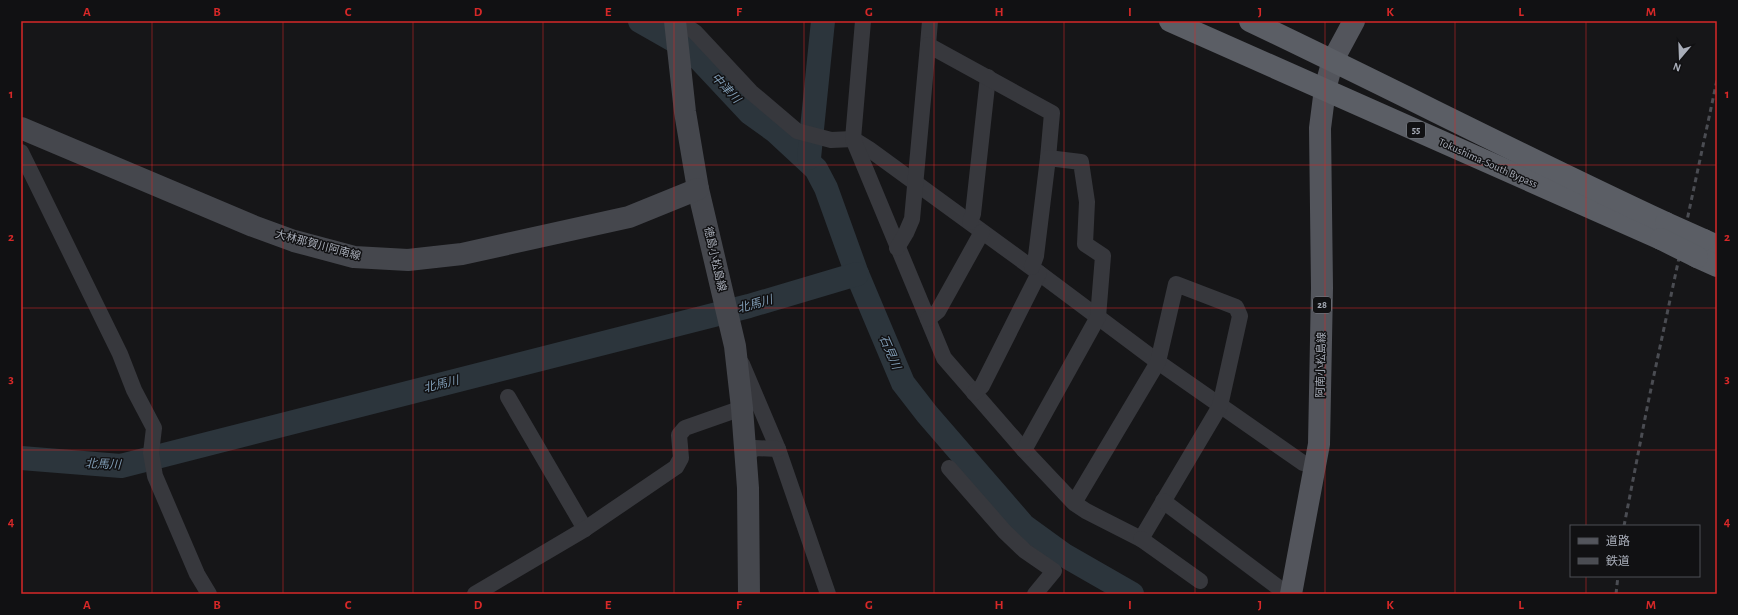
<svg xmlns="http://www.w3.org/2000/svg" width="1738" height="615" font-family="'Alegreya Sans','Noto Sans JP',sans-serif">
<rect width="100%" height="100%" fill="#161618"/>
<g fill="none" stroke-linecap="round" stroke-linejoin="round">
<g stroke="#2c353c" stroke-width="24">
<polyline points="640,21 691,50 750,113 775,131 816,169 826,188 857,274 903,383 927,414 1024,526 1064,555 1132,594"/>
<polyline points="809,158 823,21"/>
<polyline points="21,458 121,466 749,306 857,274"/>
</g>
<g stroke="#37383d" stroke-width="16">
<polyline points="679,21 695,32 751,92 797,131 831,140 853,139 869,149 1039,273 1158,362 1303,463 1315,466"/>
<polyline points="863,21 853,139 944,358 1024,450 1074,503 1086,511 1141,539 1220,406 1240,316 1236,307 1176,284 1158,362 1074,503"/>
<polyline points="928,45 930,21"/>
<polyline points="21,152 120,354 134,390 154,428 151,453 155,476 197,574 209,594"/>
<polyline points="970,222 973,214 988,77"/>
<polyline points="897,248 906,233 912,219 928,45 1052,113 1048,158"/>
<polyline points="928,319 938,311 982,232"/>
<polyline points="742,364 778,449 828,594"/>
<polyline points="974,393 982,386 1039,273"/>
<polyline points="508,397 585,529"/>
<polyline points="1024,450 1098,317 1103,256 1085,244 1087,202 1081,162 1048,158 1036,256 1032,267"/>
<polyline points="746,456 755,448 778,449"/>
<polyline points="949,468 1005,532 1025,551 1054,571 1035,594"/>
<polyline points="1163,501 1287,594"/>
<polyline points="1141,539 1200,581"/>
<polyline points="475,594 585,529 676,467 681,458 679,435 685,428 742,408"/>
</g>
<g stroke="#45474d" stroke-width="22">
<polyline points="675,21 685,112 698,189 735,346 742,408 748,488 749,594"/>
<polyline points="21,128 253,226 294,241 354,257 408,260 462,254 629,217 698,189"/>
</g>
<polyline stroke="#53555c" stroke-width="22" points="1291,594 1319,444 1322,288 1320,128 1325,89 1333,60 1354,21"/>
<g stroke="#5b5e65" stroke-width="22">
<polyline points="1170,21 1661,239"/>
<path d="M1250 21C1389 87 1526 158 1666 223"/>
<polyline points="1704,240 1717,246"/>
<polyline points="1697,257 1717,266"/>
</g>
<g stroke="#4a4c52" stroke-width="3" stroke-dasharray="5 4" stroke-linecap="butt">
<polyline points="1624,526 1648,403 1717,80"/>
<polyline points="1616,594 1618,576"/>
</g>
<g stroke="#5b5e65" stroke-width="22">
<polyline points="1666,223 1704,240"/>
<polyline points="1661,239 1697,257"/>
</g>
</g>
<path fill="none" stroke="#d62828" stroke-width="1" stroke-opacity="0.55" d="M152 21V594M283 21V594M413 21V594M543 21V594M674 21V594M804 21V594M934 21V594M1064 21V594M1195 21V594M1325 21V594M1455 21V594M1586 21V526M21 165H1717M21 308H1717M21 450H1717M1586 576V594"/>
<g text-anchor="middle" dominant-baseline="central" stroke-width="3" stroke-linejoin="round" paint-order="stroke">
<g fill="#111113" stroke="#7b7e86" stroke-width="1">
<rect x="1407" y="122" width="18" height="16" rx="3"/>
<rect x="1313" y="297" width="18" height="16" rx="3"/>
</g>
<g font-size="10" font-weight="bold" fill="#a8adb8">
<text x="1416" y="130">55</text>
<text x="1322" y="305">28</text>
</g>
<g font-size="11" fill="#a8adb8" stroke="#111113">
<text transform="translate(1488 163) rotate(24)">Tokushima-South Bypass</text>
<text transform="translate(318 245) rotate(15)">大林那賀川阿南線</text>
<text transform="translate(715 259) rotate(77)">徳島小松島線</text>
<text transform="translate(1321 365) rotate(-89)">阿南小松島線</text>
</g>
<g font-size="12" font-style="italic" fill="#7f9bb3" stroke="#111113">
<text transform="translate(726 88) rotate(47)">中津川</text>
<text transform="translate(755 304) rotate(-16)">北馬川</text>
<text transform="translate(890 352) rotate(67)">石見川</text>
<text transform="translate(441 384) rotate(-14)">北馬川</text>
<text transform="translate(103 464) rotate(2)">北馬川</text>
</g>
</g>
<rect width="1738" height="615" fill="none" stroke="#111113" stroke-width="44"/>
<rect x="1570" y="525" width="130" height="52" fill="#111113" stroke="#4d4f55"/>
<rect x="1578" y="538" width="20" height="6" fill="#53555c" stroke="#4d4f55"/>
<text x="1606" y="545" font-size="12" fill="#a8adb8">道路</text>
<rect x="1578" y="558" width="20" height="6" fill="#4a4c52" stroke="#4d4f55"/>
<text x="1606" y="565" font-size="12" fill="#a8adb8">鉄道</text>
<g transform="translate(1680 58) rotate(199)" stroke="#111113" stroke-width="3" paint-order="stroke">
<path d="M0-3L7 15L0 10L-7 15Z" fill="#a8adb8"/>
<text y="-6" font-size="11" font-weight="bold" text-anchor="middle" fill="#a8adb8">N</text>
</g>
<rect x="22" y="22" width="1694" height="571" fill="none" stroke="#d62828" stroke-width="1.5"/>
<g font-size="13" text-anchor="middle" font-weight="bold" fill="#d62828">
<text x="87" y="16">A</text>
<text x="217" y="16">B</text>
<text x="348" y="16">C</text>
<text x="478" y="16">D</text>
<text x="608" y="16">E</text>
<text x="739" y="16">F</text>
<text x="869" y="16">G</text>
<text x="999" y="16">H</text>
<text x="1130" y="16">I</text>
<text x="1260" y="16">J</text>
<text x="1390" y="16">K</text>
<text x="1521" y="16">L</text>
<text x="1651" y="16">M</text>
<text x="11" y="98">1</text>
<text x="1727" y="98">1</text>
<text x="11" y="241">2</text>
<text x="1727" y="241">2</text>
<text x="11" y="383">3</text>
<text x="1727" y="383">3</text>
<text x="11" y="526">4</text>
<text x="1727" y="526">4</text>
<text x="87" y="609">A</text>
<text x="217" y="609">B</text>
<text x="348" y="609">C</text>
<text x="478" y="609">D</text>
<text x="608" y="609">E</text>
<text x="739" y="609">F</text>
<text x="869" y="609">G</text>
<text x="999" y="609">H</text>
<text x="1130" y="609">I</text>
<text x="1260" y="609">J</text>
<text x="1390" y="609">K</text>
<text x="1521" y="609">L</text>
<text x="1651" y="609">M</text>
</g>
</svg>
